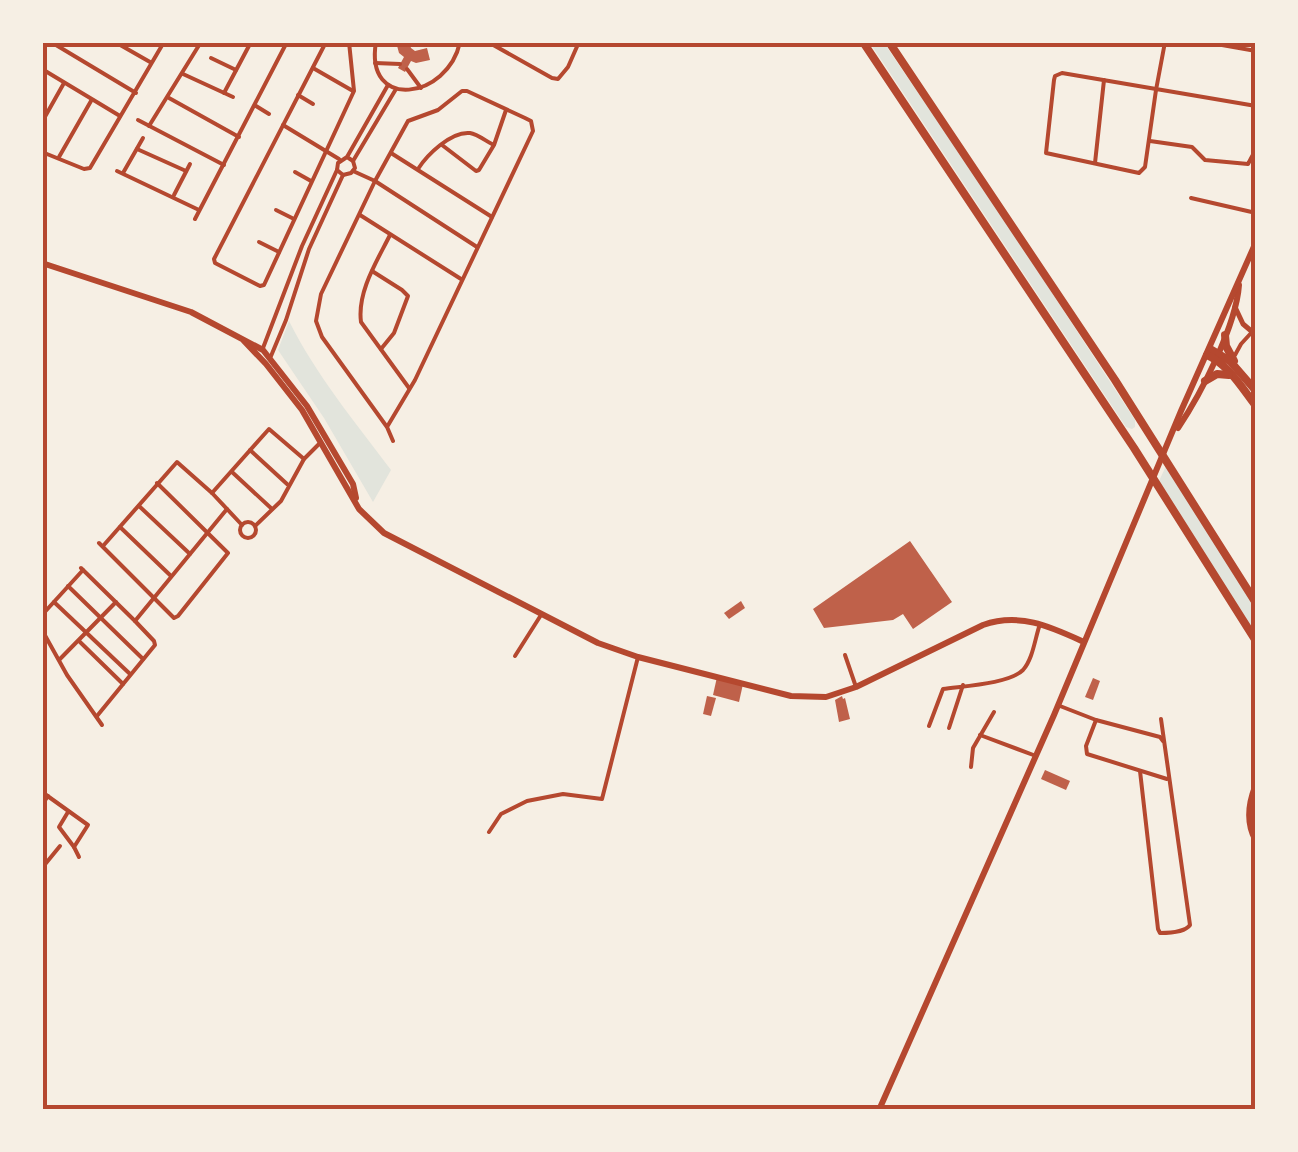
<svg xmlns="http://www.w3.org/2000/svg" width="1298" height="1152" font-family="'PT Serif',serif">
<rect width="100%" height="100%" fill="#f6efe4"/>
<g fill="#e2e4dc">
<polygon points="870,43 884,43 988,195 1135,420 1135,427 1132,429 1126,427"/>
<path d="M289 321C316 375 355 422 391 470L373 502 324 418 278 350Z"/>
<polygon points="1166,466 1255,608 1255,634 1159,481"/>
</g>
<g fill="#bf614a">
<polygon points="396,42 409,42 411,48 415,51 427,48 430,60 416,63 411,61 405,72 398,68 404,57 399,53"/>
<polygon points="910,541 952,602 913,629 903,614 893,620 824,628 813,609"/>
<polygon points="741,601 745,608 729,619 724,613"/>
<polygon points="717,677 743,684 739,702 713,695"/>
<polygon points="1093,678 1100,681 1093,700 1085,697"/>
<polygon points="707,696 716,698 711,716 703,714"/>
<polygon points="842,696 843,699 845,698 850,719 839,722 835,700"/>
<polygon points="1045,770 1070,781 1066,790 1041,779"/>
</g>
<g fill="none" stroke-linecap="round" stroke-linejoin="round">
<g stroke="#b5482f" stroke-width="4">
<polyline points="51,42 136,93"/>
<polyline points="115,42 150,62"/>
<polyline points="326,42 214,259 215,263 260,286 264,285 354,91 349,42"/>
<path d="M376 42C364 112 448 99 460 42"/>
<polyline points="488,42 552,78 558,79 568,67 579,42"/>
<polyline points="1165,42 1156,90 1145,167 1139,173 1046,153 1054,80 1055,76 1062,73 1256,106"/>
<polyline points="1205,42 1256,51"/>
<polyline points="211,58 236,70"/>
<polyline points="375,63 400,64"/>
<polyline points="313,68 353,91"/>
<polyline points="42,69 120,116"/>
<polyline points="407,69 421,88"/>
<polyline points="183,74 233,97"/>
<polyline points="224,93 251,42"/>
<polyline points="298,95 313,104"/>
<polyline points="169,98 239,137"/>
<polyline points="256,106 269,114"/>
<polyline points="138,120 224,165"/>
<polyline points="42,122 64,83"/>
<polyline points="283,125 339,159"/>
<polyline points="149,126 201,42"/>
<polyline points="1150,141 1192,147 1205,160 1248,164 1256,149"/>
<polyline points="442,145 476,171 479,170 494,145 506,110"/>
<polyline points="137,149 186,171"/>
<polyline points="42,152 84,169 90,168 164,42"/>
<polyline points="391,153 492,217"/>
<polyline points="59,157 91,101"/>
<polyline points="347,157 353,161 355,168 351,173 343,175 337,170 338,163 347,157 388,85"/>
<polyline points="353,161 396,89"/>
<polyline points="1095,163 1104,80"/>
<path d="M418 169C427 155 451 131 470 133 477 134 486 141 492 144"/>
<polyline points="117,171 199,210"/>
<polyline points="353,171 375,181 477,247"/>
<polyline points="295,172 311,181"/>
<polyline points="123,173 143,138"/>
<polyline points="174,195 190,164"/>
<polyline points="1191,198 1256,213"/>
<polyline points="276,210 294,219"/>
<polyline points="360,215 461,279"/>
<polyline points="195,219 287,42"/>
<path d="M390 235C377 261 357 292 361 322L409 388"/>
<polyline points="259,242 279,252"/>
<polyline points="372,271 402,290 408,296 394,333 381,349"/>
<polyline points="263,348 302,246 337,170"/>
<polyline points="1235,355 1241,344 1252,332"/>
<polyline points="271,356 286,320 309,249 343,175"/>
<polyline points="387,427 415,380 533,131 531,121 525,118 467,91 462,91 438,110 408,121 375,181 321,294 316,321 322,337 387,427 393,441"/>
<polyline points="250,450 287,484"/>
<polyline points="232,472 272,509"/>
<polyline points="212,493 269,429 304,459"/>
<polyline points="139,506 190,554"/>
<circle cx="248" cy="530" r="8"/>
<polyline points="255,526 281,501 304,459 319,444"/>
<polyline points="120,527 171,576"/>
<polyline points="99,543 174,618 178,616 228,553 157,483"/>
<polyline points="103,546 177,462 212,493 242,525"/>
<polyline points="81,568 135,621 227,509"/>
<polyline points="68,586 143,659"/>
<polyline points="54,602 130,674"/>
<polyline points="42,615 83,570"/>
<polyline points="42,630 67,675 102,725"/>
<polyline points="80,642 123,684"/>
<polyline points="845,655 856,687"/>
<polyline points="515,656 541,615"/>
<polyline points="60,659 116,602"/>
<polyline points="1060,706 1096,720 1160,737 1163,741"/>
<polyline points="97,716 155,645 154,641 135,621"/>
<polyline points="1096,720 1086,746 1087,754 1167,779"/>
<path d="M929 726 943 689C963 686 1009 684 1023 670 1033 659 1035 638 1040 624"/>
<polyline points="949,728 963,685"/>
<polyline points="980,735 1036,756"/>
<polyline points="971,767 973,748 994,712"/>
<path d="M1140 771 1158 929 1160 933C1169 933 1185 932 1190 925L1161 719"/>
<polyline points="42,792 88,825 74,847 59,827 68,812"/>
<polyline points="42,805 48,796"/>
<polyline points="489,832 501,814 527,801 563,794 602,799 638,657"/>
<polyline points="74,847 79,857"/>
<polyline points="42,868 60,846"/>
</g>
<polyline stroke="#b5482f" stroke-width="5" points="1235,307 1243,324 1256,335"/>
<g stroke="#b5482f" stroke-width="6">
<polyline points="42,263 191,312 263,350 307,406 353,484 356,498"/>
<path d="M244 341 266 364 302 410 359 509 384 533 598 643 638 657 791 696 826 697 856 687 983 625C1020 612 1051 627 1084 642"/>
<path d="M1178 428C1201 394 1236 326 1239 285"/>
<polyline points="879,1110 1054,715 1181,411 1256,242"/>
</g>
<g stroke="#b5482f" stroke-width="8">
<polyline points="863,42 1134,448 1256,641"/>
<polyline points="889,42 1115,380 1256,603"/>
<polyline points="1225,335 1226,346 1234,361"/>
<polyline points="1210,349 1230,361 1256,391"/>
<path d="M1207 355C1228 364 1242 388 1256 406"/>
<polyline points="1205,381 1217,374 1229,375"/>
<path d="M1256 787C1249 805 1247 822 1256 839"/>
</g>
</g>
<rect width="1298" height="1152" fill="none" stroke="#f6efe4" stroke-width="90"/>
<rect x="45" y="45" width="1208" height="1062" fill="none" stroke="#b5482f" stroke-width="4"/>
</svg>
